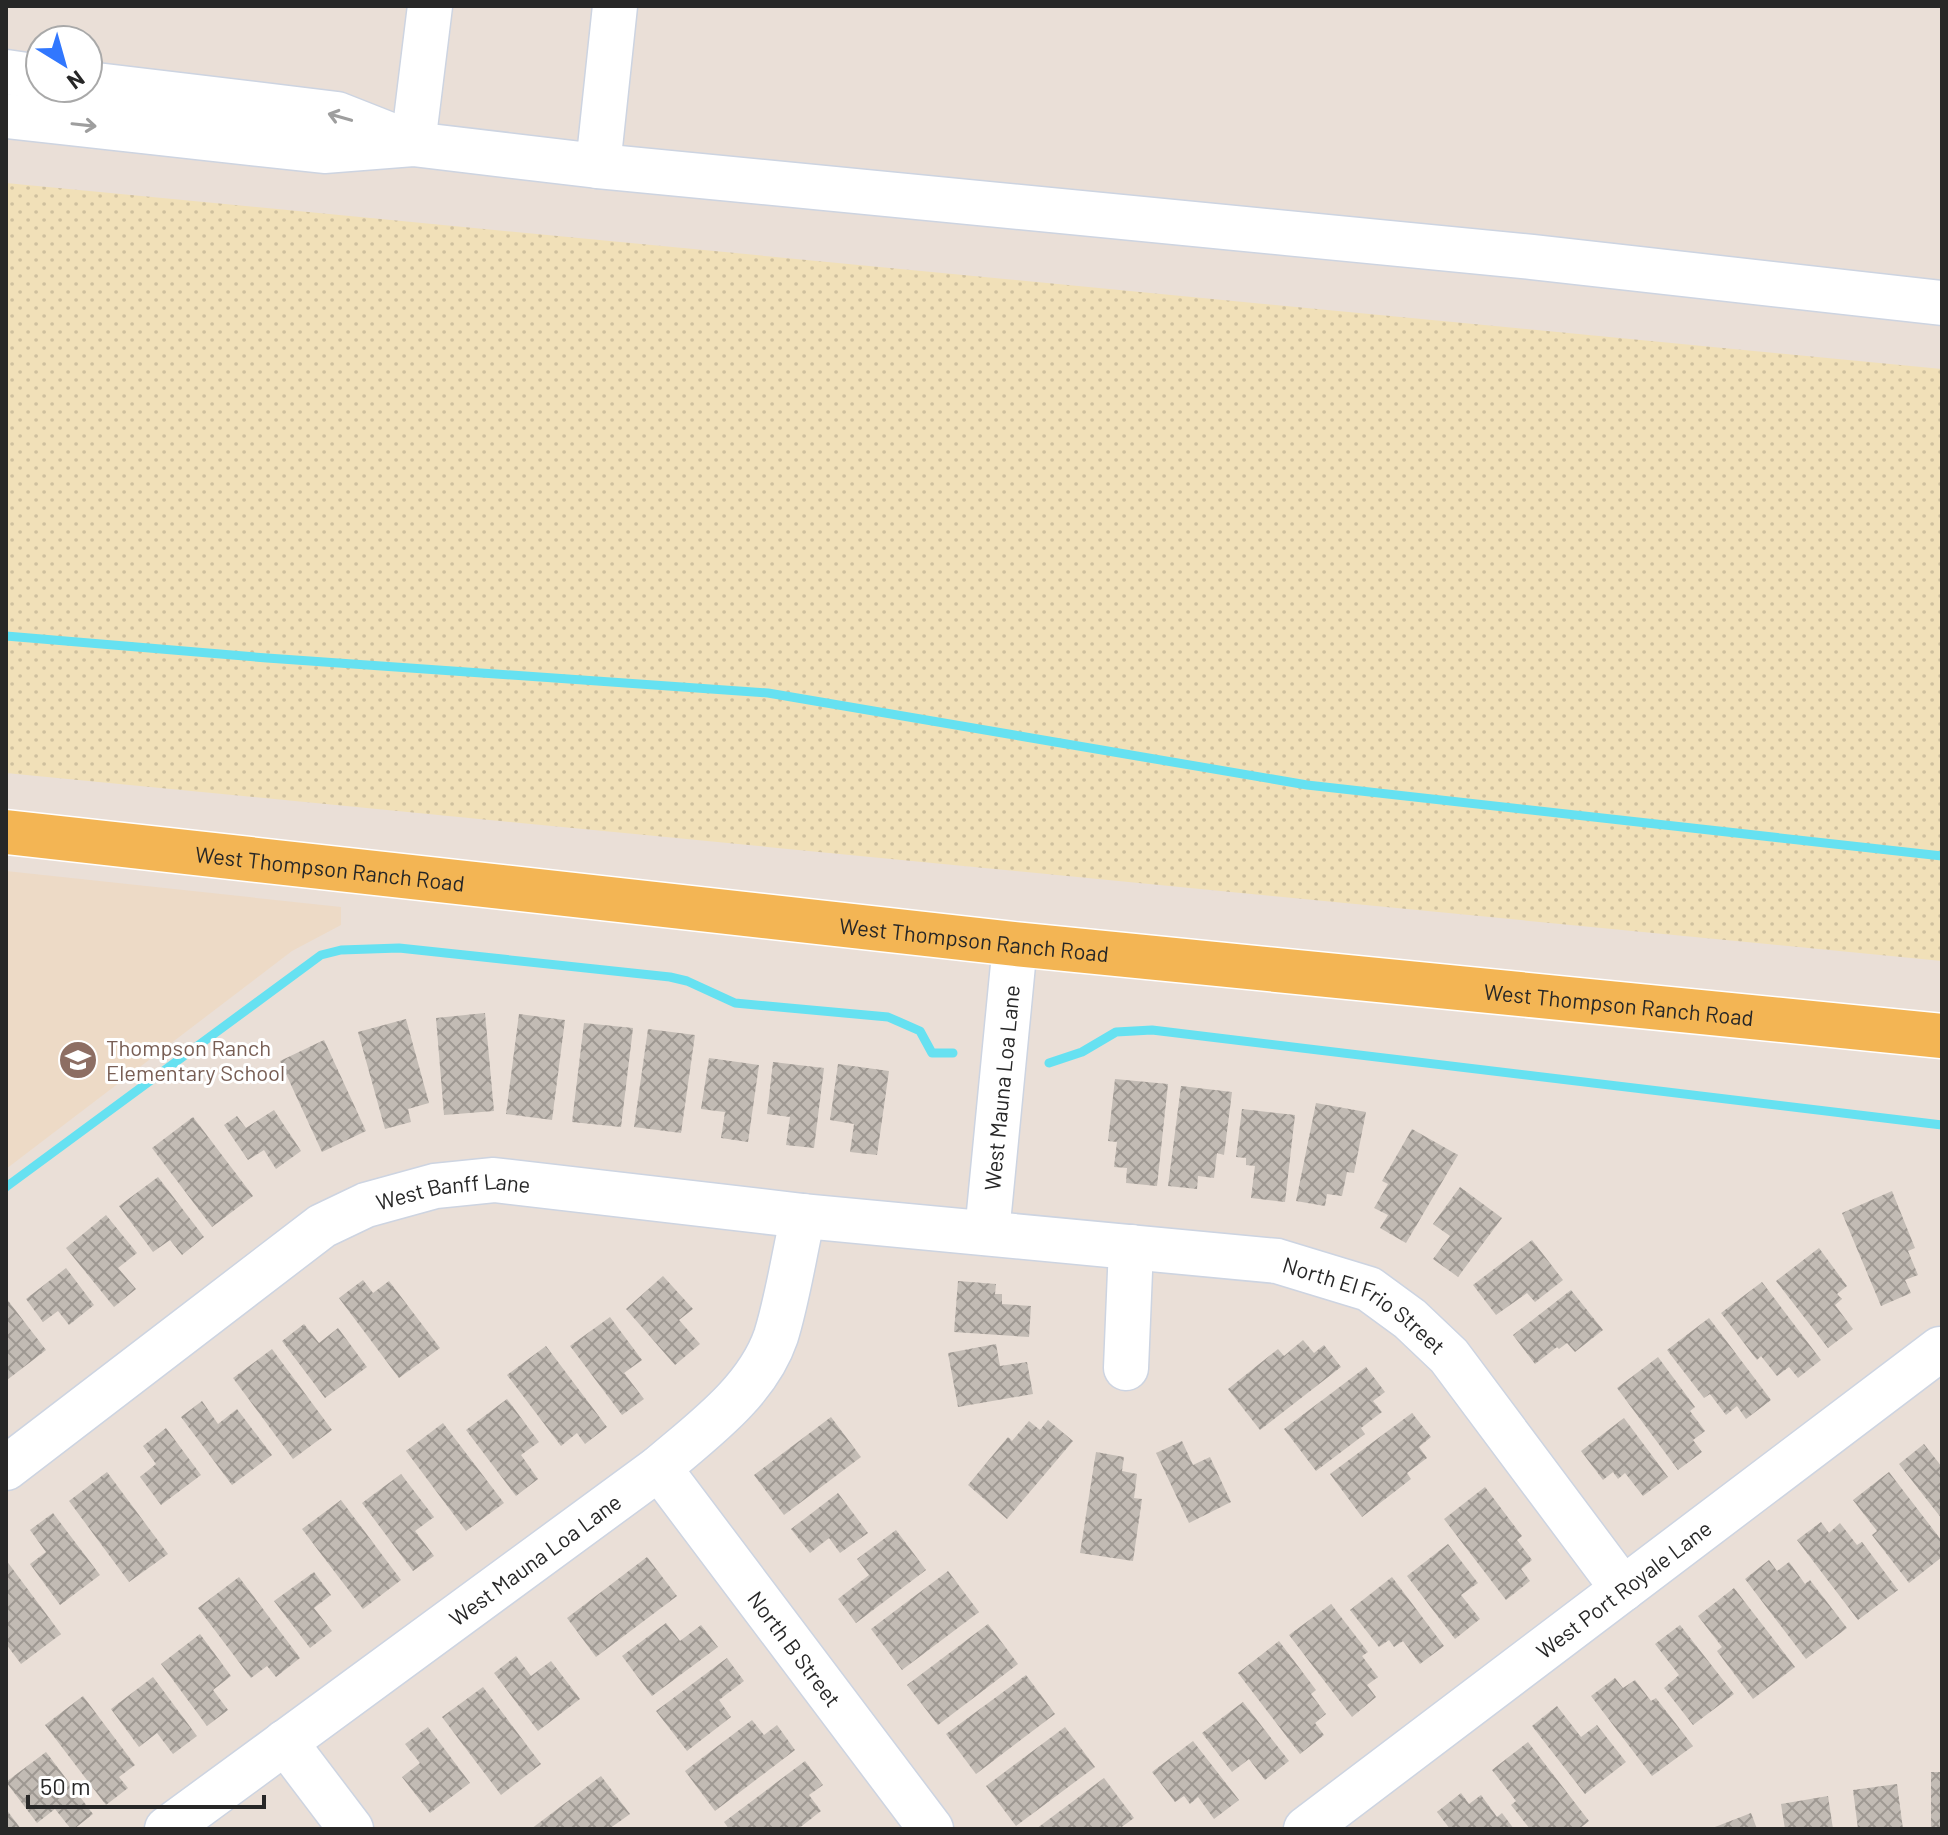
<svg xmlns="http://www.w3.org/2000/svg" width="1948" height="1835" font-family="Barlow,sans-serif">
<defs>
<pattern id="sand-dots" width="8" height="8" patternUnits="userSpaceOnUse" patternTransform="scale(2)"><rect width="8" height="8" fill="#f1e0b8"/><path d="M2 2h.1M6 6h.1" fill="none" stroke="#cfc09e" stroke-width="1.8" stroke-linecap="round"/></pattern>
<pattern id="building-cross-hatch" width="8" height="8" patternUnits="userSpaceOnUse" patternTransform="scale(2)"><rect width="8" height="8" fill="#c2bbb4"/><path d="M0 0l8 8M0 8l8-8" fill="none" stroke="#9e9892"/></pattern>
</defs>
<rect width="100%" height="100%" fill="#eadfd7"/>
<polygon fill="#eddac6" points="6,871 341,907 341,925 292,951 6,1169"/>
<polygon fill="url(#sand-dots)" points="6,183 1942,369 1942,961 6,773"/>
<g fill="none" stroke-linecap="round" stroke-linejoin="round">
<g stroke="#66e1f1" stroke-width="9">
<polyline points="6,636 267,658 768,693 1307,785 1942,856"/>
<polyline points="1049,1063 1082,1052 1116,1032 1152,1030 1942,1125"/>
<polyline points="6,1187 321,955 341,950 399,948 670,977 687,981 735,1003 888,1017 920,1031 932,1053 953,1053"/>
</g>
</g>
<g fill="url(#building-cross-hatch)">
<polygon points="485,1013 494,1111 444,1115 436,1018"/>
<polygon points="519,1014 565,1020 552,1120 506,1114"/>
<polygon points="406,1019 429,1103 408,1109 411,1122 385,1129 358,1032"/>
<polygon points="584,1023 633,1028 621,1127 572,1122"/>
<polygon points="648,1029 695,1035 681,1133 634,1127"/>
<polygon points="324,1040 366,1131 322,1152 280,1061"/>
<polygon points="709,1058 759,1065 748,1142 721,1138 725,1112 701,1109"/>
<polygon points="773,1062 824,1068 814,1148 786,1145 790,1117 767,1114"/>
<polygon points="838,1064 889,1071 877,1155 850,1152 854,1124 830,1120"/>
<polygon points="1115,1079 1168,1084 1157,1186 1126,1183 1127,1168 1114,1167 1117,1142 1108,1141"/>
<polygon points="1181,1086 1232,1092 1224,1155 1217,1153 1214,1178 1198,1176 1197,1189 1168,1186"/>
<polygon points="1316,1103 1366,1112 1354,1173 1347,1172 1342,1196 1327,1194 1325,1206 1296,1201"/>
<polygon points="1242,1109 1295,1115 1285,1202 1251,1198 1255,1166 1246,1165 1246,1158 1236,1157"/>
<polygon points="274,1110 301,1151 276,1169 264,1150 248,1160 224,1125 237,1116 246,1128"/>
<polygon points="193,1117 253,1196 212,1227 152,1148"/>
<polygon points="1412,1129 1458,1155 1406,1243 1380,1228 1388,1215 1374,1208 1388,1184 1382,1181"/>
<polygon points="158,1177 204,1237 182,1255 170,1240 153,1252 119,1206"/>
<polygon points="1460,1187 1502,1218 1458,1277 1433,1259 1450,1236 1433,1224"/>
<polygon points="1892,1191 1915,1248 1908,1251 1918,1275 1905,1280 1911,1293 1881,1306 1842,1213"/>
<polygon points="106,1215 137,1253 118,1268 136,1289 114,1307 66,1248"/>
<polygon points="1532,1240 1563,1280 1535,1302 1527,1293 1496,1315 1473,1285"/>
<polygon points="1819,1248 1847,1286 1837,1294 1842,1299 1835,1305 1853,1329 1828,1348 1776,1281"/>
<polygon points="66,1268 94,1305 69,1325 58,1311 43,1322 26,1299"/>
<polygon points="663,1276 693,1309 679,1320 700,1344 675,1365 626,1309"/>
<polygon points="363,1280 373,1293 389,1281 440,1348 399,1378 339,1298"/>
<polygon points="958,1281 996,1284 995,1294 1002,1294 1002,1304 1031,1306 1029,1337 954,1332"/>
<polygon points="1762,1282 1821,1360 1798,1378 1789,1367 1777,1376 1761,1356 1757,1360 1721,1313"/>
<polygon points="1571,1290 1603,1330 1575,1352 1567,1343 1559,1349 1557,1347 1535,1364 1513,1335"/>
<polygon points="6,1298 46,1350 7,1380 6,1378"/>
<polygon points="610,1317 642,1360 624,1373 644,1399 622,1415 570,1346"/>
<polygon points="1709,1318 1771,1400 1746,1419 1737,1406 1726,1415 1710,1394 1704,1398 1667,1350"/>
<polygon points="304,1324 319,1343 338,1328 367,1367 325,1398 282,1341"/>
<polygon points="1303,1340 1314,1353 1324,1345 1341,1367 1260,1430 1228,1389 1278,1349 1284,1356"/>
<polygon points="996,1344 1000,1366 1027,1362 1033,1394 958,1407 948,1353"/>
<polygon points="546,1346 607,1427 585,1444 577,1433 561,1446 507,1375"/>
<polygon points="272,1349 332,1430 293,1459 233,1378"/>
<polygon points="1658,1357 1695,1407 1690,1411 1705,1431 1693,1440 1702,1452 1678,1470 1617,1388"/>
<polygon points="1366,1367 1385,1392 1373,1401 1382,1412 1361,1428 1365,1434 1316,1471 1284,1429"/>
<polygon points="507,1399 539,1442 521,1455 538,1479 516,1496 466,1430"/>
<polygon points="202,1401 218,1424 237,1409 272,1455 232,1485 181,1417"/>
<polygon points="1412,1413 1431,1437 1419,1447 1427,1458 1407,1473 1411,1479 1362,1517 1330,1474"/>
<polygon points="831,1417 861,1457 784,1515 754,1475"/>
<polygon points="1624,1418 1668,1477 1643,1496 1625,1473 1618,1479 1613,1472 1603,1480 1581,1451"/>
<polygon points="1048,1420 1073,1441 1007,1519 968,1485 1008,1437 1012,1441 1029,1421 1040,1430"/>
<polygon points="443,1423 504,1503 466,1531 406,1451"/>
<polygon points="166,1428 201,1475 161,1505 140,1477 156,1464 143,1446"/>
<polygon points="1182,1441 1193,1465 1210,1457 1231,1502 1189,1523 1156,1453"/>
<polygon points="1924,1444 1942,1467 1942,1519 1899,1464"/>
<polygon points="1096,1452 1124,1457 1122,1471 1137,1474 1134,1498 1142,1499 1133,1561 1080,1553"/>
<polygon points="107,1472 168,1554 129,1582 69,1501"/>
<polygon points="1889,1472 1942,1541 1942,1557 1909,1583 1872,1535 1877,1531 1853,1500"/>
<polygon points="401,1474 434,1517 415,1531 434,1556 413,1571 362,1503"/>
<polygon points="1485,1487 1522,1536 1517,1540 1532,1560 1521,1569 1530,1581 1506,1600 1444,1519"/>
<polygon points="838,1493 868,1533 840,1553 829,1538 810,1553 791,1529"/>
<polygon points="341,1500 401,1580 363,1609 302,1529"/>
<polygon points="53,1513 100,1575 60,1605 30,1564 46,1552 30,1530"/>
<polygon points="1821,1522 1829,1533 1840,1523 1857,1545 1862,1542 1898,1590 1858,1620 1797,1540"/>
<polygon points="896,1530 926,1570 856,1623 838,1599 869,1575 857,1559"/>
<polygon points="1448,1544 1478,1583 1461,1595 1480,1619 1455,1639 1407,1576"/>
<polygon points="647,1557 677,1596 596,1657 567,1618"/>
<polygon points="6,1560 61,1634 21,1664 6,1644"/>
<polygon points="1769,1560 1777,1571 1789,1562 1805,1584 1810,1580 1847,1628 1806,1659 1745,1579"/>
<polygon points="948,1571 979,1612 902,1670 871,1629"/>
<polygon points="314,1572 331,1595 314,1608 332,1631 310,1648 274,1601"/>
<polygon points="239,1577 300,1658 276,1677 267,1666 251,1678 198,1608"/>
<polygon points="1392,1577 1444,1646 1420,1664 1403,1641 1394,1647 1389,1640 1379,1647 1350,1610"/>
<polygon points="1734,1588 1795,1667 1753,1699 1717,1651 1722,1647 1698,1616"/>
<polygon points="1331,1604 1368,1652 1362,1656 1378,1677 1367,1685 1376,1697 1352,1717 1289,1635"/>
<polygon points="666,1623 680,1641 701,1625 718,1647 652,1696 622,1656"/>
<polygon points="988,1624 1018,1664 938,1725 907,1685"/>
<polygon points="1680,1625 1734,1694 1693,1725 1664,1688 1679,1675 1655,1644"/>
<polygon points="200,1634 231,1676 213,1690 228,1710 207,1726 161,1664"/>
<polygon points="1279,1641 1316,1690 1311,1694 1326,1714 1315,1723 1324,1735 1300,1754 1238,1673"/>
<polygon points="516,1656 531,1676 551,1661 580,1699 538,1731 494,1673"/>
<polygon points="727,1658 744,1681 719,1700 731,1717 687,1751 656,1711"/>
<polygon points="1026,1675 1055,1714 976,1774 946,1734"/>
<polygon points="153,1677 197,1736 173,1754 157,1733 139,1747 111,1709"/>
<polygon points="1615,1678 1623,1688 1635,1680 1651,1701 1656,1698 1693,1746 1652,1776 1591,1696"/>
<polygon points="483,1687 541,1764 501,1795 442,1717"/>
<polygon points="83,1696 135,1765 119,1777 128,1788 106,1805 45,1725"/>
<polygon points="1243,1702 1289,1761 1265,1780 1249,1759 1232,1772 1202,1733"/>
<polygon points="1557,1706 1581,1737 1597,1725 1626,1762 1585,1794 1532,1726"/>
<polygon points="752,1720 764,1735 777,1725 795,1750 715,1811 685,1771"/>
<polygon points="428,1727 470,1783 430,1813 402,1777 420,1763 405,1744"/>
<polygon points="1065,1727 1095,1767 1016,1826 986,1786"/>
<polygon points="1193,1741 1239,1800 1214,1819 1198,1797 1190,1804 1184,1796 1175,1802 1152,1772"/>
<polygon points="1528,1742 1589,1821 1579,1829 1530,1829 1511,1805 1516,1801 1492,1770"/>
<polygon points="46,1752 93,1814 74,1829 71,1829 55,1809 37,1823 6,1782"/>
<polygon points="805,1761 823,1785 809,1795 821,1811 798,1829 729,1829 724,1822"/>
<rect x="1931" y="1772" width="11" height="57"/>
<polygon points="601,1776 630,1814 609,1829 531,1829"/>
<polygon points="1104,1778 1134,1818 1119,1829 1036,1829"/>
<polygon points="1897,1784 1903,1829 1858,1829 1853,1790"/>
<polygon points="1461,1793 1469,1804 1481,1795 1497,1817 1502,1813 1514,1829 1450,1829 1437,1812"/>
<polygon points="1828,1796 1833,1829 1785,1829 1781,1804"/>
<polygon points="6,1809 21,1829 6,1829"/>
<polygon points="1751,1813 1757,1829 1710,1829"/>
</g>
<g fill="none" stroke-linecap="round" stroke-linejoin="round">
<defs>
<g id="minor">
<polyline points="6,72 40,77"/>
<polyline points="88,84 337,114 403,140"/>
<polyline points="6,116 324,151 413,144 598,166 615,6"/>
<polyline points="413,144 430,6"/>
<polyline points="598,166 1532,257 1942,303"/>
<path id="s1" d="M987 1233 1015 944"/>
<polyline points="1126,1368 1131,1247"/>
<path id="s2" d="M6 1468 322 1226 366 1205 435 1186 494 1180 803 1216 1277 1261 1369 1289 1410 1319 1449 1356 1623 1589"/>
<path id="s3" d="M659 1468 931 1829"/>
<polyline points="285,1742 351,1829"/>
<path id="s4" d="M167 1829 659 1468C702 1431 757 1392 776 1336 788 1297 794 1255 803 1216"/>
<path id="s5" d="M1306 1829 1940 1349 1942 1352"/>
</g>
<g id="major">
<path id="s6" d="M6 832 1015 944 1942 1036"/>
</g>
</defs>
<use href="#minor" stroke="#cdd4e1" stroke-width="47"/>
<use href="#major" stroke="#fff" stroke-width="47"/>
<use href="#minor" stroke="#fff" stroke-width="44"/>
<use href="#major" stroke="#f3b554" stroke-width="44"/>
</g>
<defs><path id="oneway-shaft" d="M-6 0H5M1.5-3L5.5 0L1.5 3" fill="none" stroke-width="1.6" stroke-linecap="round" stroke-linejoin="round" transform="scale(2)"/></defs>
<g stroke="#9e9e9e">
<use href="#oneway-shaft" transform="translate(340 117) rotate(-164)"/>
<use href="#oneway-shaft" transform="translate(84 125) rotate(6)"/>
</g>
<defs>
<symbol id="school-disc" viewBox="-11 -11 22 22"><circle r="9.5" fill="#8d6e63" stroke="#fff"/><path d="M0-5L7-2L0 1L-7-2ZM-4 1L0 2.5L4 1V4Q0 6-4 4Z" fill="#fff"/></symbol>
</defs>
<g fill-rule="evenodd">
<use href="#school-disc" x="56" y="1038" width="44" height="44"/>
</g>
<g text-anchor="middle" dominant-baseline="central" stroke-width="6" stroke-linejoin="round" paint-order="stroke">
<g font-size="22" fill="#272727" stroke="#fff">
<text stroke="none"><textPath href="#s6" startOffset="326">West Thompson Ranch Road</textPath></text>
<text stroke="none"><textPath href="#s6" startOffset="974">West Thompson Ranch Road</textPath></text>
<text stroke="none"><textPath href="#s6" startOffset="1622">West Thompson Ranch Road</textPath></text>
<text stroke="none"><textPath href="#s1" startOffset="146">West Mauna Loa Lane</textPath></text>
<text stroke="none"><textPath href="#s2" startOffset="536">West Banff Lane</textPath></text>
<text stroke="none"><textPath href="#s2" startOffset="1464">North El Frio Street</textPath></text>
<text stroke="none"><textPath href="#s4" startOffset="456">West Mauna Loa Lane</textPath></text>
<text stroke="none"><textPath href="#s5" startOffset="398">West Port Royale Lane</textPath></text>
<text stroke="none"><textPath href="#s3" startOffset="226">North B Street</textPath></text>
</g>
<g font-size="22" fill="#785e54" stroke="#fff" text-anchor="start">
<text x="106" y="1047">Thompson Ranch<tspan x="106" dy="25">Elementary School</tspan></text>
</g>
</g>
<rect width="1948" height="1835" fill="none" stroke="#272727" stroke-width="16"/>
<g transform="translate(64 64) rotate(143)"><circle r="38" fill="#ffffff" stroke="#a9a9a9" stroke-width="2"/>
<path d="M0-6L14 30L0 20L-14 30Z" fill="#3177fe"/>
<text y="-12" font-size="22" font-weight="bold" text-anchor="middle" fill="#272727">N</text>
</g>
<path d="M28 1795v12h236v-12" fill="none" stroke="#272727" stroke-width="4"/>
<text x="40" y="1795" font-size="24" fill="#272727" stroke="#ffffff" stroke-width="6" paint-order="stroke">50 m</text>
</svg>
